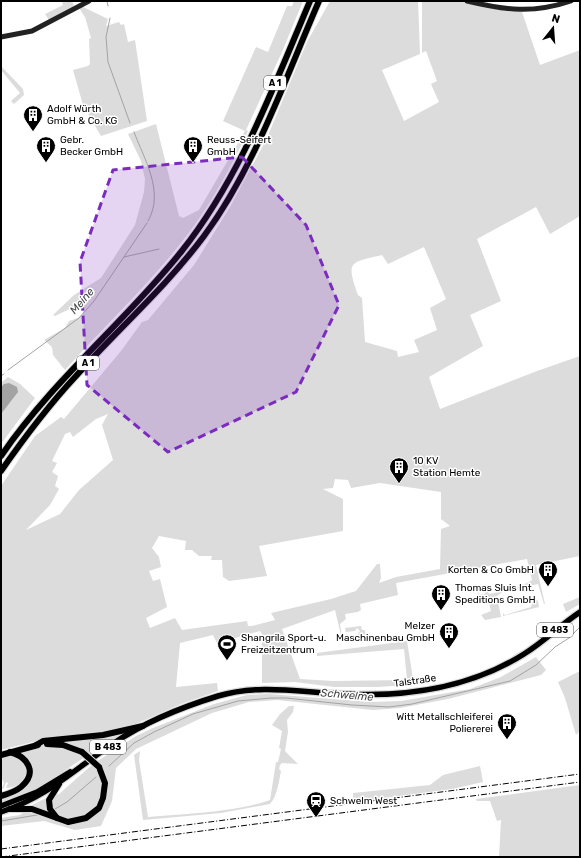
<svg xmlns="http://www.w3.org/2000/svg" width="581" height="858" font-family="Rubik,sans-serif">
<rect width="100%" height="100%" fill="#fff"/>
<g fill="#dcdcdc" fill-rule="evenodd">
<polygon points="62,1 72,1 74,6 49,20 45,14 63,5"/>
<path d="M294 1H303L282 52 246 130 248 131C229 172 206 213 177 248 142 291 102 329 65 370L53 355 52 347 44 340 65 328 69 321 78 318 85 312 78 305 55 316 53 315 74 295 101 278 135 225 144 192 145 179 141 161 128 134 156 124 179 216 183 218 199 210 245 131 223 121 256 47 268 52 287 6H292Z"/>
<path d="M330 1H418L420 54 382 70 404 121 439 102 431 84 437 81 426 51 422 53V1H458L506 11 522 12 540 65 580 50V216L550 234 536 207 477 239 501 301 470 315 483 346 429 377 440 409 537 371 580 356V556L536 565 545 604H544L538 584 503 592 497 596 501 617 485 620 481 615 491 611 487 595 478 596V591L479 595 485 594 484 588H486L489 594C499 592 525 586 532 580L527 559 396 583 398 595 360 604 361 610 358 612 345 614 346 619 340 624 343 644 335 610 282 629 300 679 333 681 407 680 404 649 317 656V653L407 641 413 679 407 685 378 687H334L295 682 262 683V634L260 631 217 643 213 635 180 643 176 687 217 683 218 691 181 704 131 726 109 732 52 737 1 750V486L35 436 61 417 64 419 121 351 142 322 148 320 194 265 230 207 266 140 307 42ZM424 247 446 299 430 308 437 330 414 340 419 352 398 357 397 351 365 342 362 298 358 295C346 261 349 263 382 255L388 264ZM108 414 102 425 113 460 79 490 60 514 26 530 50 505 59 489 55 486 58 476 52 472 57 463 52 461 65 434 70 432 73 437 96 419ZM335 479 348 480 351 488 380 483 441 492V519L450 526 441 529 440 569 396 577 379 583 381 578 380 564H377L356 591 331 599 271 613 275 620 252 626H248L247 621 182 630 175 618 150 628 146 618 167 607 160 579 153 581 149 571 161 567 159 557 152 548 159 536 186 541 185 550H192L199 556H212L211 560H222L223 577 229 581 267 576 259 546 343 531V499L323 489 333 488Z"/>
<polygon points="81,6 108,19 106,26 119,22 121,25 124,24 128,42 135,40 147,121 101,136 83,105 73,70 88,66 90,64 89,39 91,38 85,17 79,8"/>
<polygon points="1,66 23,89 24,95 14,104 11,101 20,93 1,70"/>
<polygon points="8,377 20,384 35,398 1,444 1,383"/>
<polygon points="580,597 580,604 566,612 563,604"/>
<polygon points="534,598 538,601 539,607 503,616 503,613 505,615 531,607"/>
<polygon points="361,626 362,630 365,630 366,637 368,637 367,640 363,641 359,637 356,637 360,631 357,628 355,631 346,632 348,643 345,628"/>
<path d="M536 657 546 670 541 675 448 699 400 708 373 710 277 700 249 702 212 713 136 749 116 768 112 801 101 826 75 830 44 821 1 826V818L20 815 27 810C50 812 68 834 91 817 96 813 101 809 103 803 110 789 109 779 102 765L97 768C116 805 73 839 51 809V796L59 794 93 764 136 736 153 728 214 704 247 695 268 694 371 702 401 701 470 689 501 677Z"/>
<polygon points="580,671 580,731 576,735 565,698 558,682"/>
<path d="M289 706H294L293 712 287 720 288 732 285 751 298 764 282 763 280 765 279 769 281 771C279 781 277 797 270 804L221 813 143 820 134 755 140 751 139 760 148 817C184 814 238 812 270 800L276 762H278L281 749 279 748 282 731 272 725 280 714Z"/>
<polygon points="121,734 91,754 75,746 60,742"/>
<path d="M37 746C54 744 70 748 85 757L37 789 1 804V798L25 785 29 761 21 752Z"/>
<path d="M11 755 18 757 27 767C27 781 19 787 6 788L8 783 6 782 4 788 1 790 4 783 1 777V757Z"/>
<polygon points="480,766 483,782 452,789 353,802 353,793 430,785 443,775"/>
<polygon points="580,785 580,857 499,857 501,820 497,821 490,801 477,801 476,799"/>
<polygon points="48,797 49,812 30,806"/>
</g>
<polygon fill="#a3a3a3" points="9,383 17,387 18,392 1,414 1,387 4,384"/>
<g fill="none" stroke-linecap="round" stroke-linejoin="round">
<g stroke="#a3a3a3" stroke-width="1">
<polyline points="107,1 108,6"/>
<polyline points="110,18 106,37 108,62 130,123"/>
<path d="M134 132C144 159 165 192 148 221"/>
<polyline points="124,257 159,249"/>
<polyline points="8,370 79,318 94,301 147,223"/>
<polyline points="1,376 4,374"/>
<polyline points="109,766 134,743 154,732 193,714 238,701 271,698 286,698 352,705 389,707 412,704 510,681 536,665 555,647 569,638 580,627"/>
<polyline points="55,809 67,802 96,777"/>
<polyline points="1,821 37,815"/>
</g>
<defs>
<g id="primary">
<polyline points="1,806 37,792 70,772"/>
<path d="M1 812C49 796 73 770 114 743 145 722 182 707 218 696 262 683 303 693 347 694 408 697 472 687 524 654 544 642 560 625 580 612"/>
</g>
<g id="motorway">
<path d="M1 456C52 381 124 323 181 252 240 178 273 88 310 1"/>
<path d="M1 471C24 438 48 406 76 376 118 329 166 287 204 236 255 167 285 79 319 1"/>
<polyline points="47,744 63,745 82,752"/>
<polyline points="36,745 43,741 103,735 143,726"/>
<polyline points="1,755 38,745"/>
<path d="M1 796C8 794 15 792 21 787 38 773 28 757 10 752"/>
<polyline points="10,809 32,809 68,822 86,818 99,808 103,798 105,783 99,767"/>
<polyline points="57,818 50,809 49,800 59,784"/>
</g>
</defs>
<use href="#primary" stroke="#dbdbdb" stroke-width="8"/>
<use href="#motorway" stroke="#dbdbdb" stroke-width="8"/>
<g stroke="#222" stroke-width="5">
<path d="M467 1C505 10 533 14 571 1"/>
<polyline points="1,37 32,31 89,1"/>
</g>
<use href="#primary" stroke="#000" stroke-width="5.5"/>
<use href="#motorway" stroke="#000" stroke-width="6"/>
<g stroke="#000" stroke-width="1" stroke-dasharray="6 2 1 2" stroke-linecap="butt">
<polyline points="1,849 580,774"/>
<polyline points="1,857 580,782"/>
</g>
<defs>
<polyline id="motorway-bridge" points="82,752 99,767"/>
</defs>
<use href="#motorway-bridge" stroke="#dbdbdb" stroke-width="8" stroke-linecap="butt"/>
<use href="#motorway-bridge" stroke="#000" stroke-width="6"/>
</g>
<path fill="#7b2cbf" fill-opacity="0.2" stroke="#7b2cbf" stroke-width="3" stroke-dasharray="8 5" stroke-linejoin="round" d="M242 157 306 225 339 305 296 392 168 452 87 385 80 262 113 170Z"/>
<defs>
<symbol id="building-pin" viewBox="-11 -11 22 30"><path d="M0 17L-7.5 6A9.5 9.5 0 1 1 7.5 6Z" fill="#000" stroke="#fff"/><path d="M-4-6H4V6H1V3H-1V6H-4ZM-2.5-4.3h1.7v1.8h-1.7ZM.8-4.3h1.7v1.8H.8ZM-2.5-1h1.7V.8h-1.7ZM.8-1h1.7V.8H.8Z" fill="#fff"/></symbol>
<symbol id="stadium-pin" viewBox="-11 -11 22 30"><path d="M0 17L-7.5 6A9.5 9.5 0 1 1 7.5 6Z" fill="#000" stroke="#fff"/><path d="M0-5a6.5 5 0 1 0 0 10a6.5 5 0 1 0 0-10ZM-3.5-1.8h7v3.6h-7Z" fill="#fff"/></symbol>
<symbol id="station-pin" viewBox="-11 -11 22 30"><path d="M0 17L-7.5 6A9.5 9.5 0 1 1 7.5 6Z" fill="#000" stroke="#fff"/><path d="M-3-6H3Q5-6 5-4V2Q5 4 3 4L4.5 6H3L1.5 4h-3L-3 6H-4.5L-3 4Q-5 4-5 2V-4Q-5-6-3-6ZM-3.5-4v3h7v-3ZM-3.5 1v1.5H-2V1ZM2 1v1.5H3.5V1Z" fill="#fff"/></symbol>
</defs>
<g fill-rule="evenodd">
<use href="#building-pin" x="22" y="104" width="22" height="30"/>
<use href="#building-pin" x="35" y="135" width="22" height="30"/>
<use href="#building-pin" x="182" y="135" width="22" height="30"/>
<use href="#building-pin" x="388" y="456" width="22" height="30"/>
<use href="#building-pin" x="537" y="559" width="22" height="30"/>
<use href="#building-pin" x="430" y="583" width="22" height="30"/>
<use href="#building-pin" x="438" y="621" width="22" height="30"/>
<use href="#stadium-pin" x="216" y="633" width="22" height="30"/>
<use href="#building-pin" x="496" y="712" width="22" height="30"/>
<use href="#station-pin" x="305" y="790" width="22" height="30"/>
</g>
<g text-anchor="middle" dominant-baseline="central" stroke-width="3" stroke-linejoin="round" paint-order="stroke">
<g fill="#fff" stroke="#4c4c4c" stroke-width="1">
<rect x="264" y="76" width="22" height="14" rx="3"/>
<rect x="77" y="356" width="22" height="14" rx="3"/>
<rect x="537" y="623" width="36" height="14" rx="3"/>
<rect x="90" y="740" width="36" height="14" rx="3"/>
</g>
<g font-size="9" font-weight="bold" fill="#000">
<text x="275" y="83">A 1</text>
<text x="88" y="363">A 1</text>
<text x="555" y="630">B 483</text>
<text x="108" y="747">B 483</text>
</g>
<g font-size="10" fill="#000" stroke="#fff" text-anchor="start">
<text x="47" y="109">Adolf Würth<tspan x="47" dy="12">GmbH &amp; Co. KG</tspan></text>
<text x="60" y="140">Gebr.<tspan x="60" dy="12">Becker GmbH</tspan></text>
<text x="207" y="140">Reuss-Seifert<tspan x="207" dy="12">GmbH</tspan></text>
<text x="413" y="461">10 KV<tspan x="413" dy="12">Station Hemte</tspan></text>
<text x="534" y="570" text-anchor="end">Korten &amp; Co GmbH</text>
<text x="455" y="588">Thomas Sluis Int.<tspan x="455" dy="12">Speditions GmbH</tspan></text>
<text x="435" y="626" text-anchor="end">Melzer<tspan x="435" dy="12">Maschinenbau GmbH</tspan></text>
<text x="241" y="638">Shangrila Sport-u.<tspan x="241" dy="12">Freizeitzentrum</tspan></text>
<text x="493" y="717" text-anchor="end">Witt Metallschleiferei<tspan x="493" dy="12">Poliererei</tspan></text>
<text x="330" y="801">Schwelm West</text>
</g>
<g font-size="10" fill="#000" stroke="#fff">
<text transform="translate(415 681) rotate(-8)">Talstraße</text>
</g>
<g font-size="11" font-style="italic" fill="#444" stroke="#fff">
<text transform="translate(82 301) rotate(-49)">Meine</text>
<text transform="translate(347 695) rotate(5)">Schwelme</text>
</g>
</g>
<rect width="581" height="858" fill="none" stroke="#000000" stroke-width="4"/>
<g transform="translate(553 28) rotate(17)" stroke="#ffffff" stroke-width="3" paint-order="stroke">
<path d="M0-3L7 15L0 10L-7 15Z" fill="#000000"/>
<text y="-6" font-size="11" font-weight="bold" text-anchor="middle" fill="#000000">N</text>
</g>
</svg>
